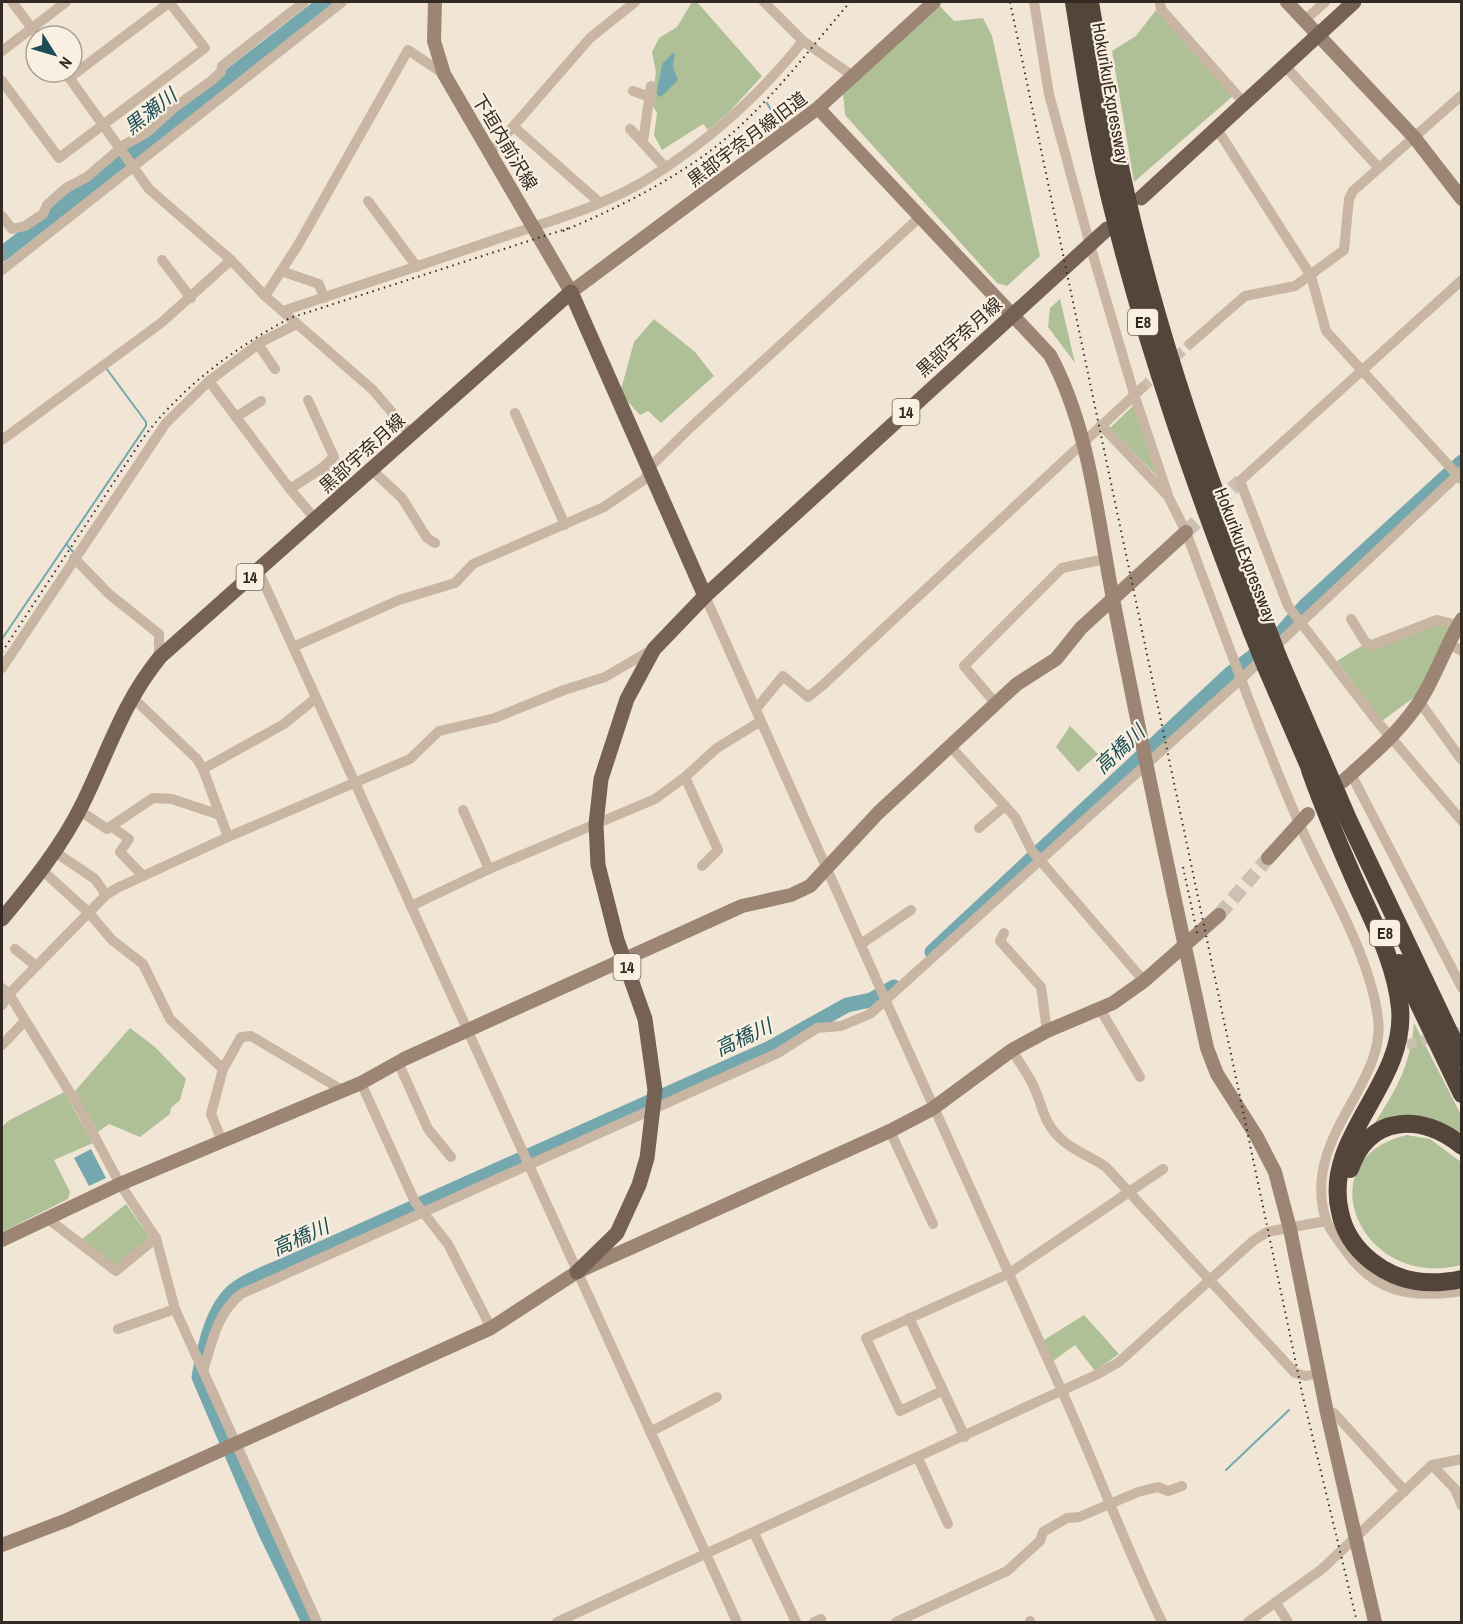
<svg xmlns="http://www.w3.org/2000/svg" width="1463" height="1624" font-family="'Archivo Narrow','Noto Sans JP',sans-serif">
<rect width="100%" height="100%" fill="#f1e6d6"/>
<g fill="#afc096">
<polygon points="692,2 697,2 762,76 731,110 708,130 703,124 662,150 654,135 657,113 653,106 653,93 656,72 652,52 659,38 677,27"/>
<polygon points="940,6 954,21 983,18 992,36 1040,256 1007,286 997,283 845,115 843,93"/>
<polygon points="1156,10 1233,96 1134,182 1112,51 1136,36"/>
<polygon points="1060,299 1075,363 1048,327 1050,308"/>
<polygon points="654,319 695,352 714,376 661,423 648,411 640,415 620,393 634,342"/>
<polygon points="1134,405 1159,478 1110,428"/>
<polygon points="1433,616 1453,621 1420,693 1382,721 1337,661 1363,645"/>
<polygon points="1070,726 1098,754 1078,772 1056,747"/>
<path d="M1414 1023 1461 1115V1134L1430 1119 1395 1115 1371 1129C1395 1091 1410 1069 1414 1023Z"/>
<polygon points="130,1028 155,1047 186,1079 180,1100 171,1108 170,1114 140,1137 109,1124 98,1132 75,1091"/>
<polygon points="64,1092 93,1143 54,1160 70,1192 68,1199 2,1232 2,1127 8,1121"/>
<path d="M1407 1135 1430 1139 1461 1162V1265C1359 1291 1305 1158 1407 1135Z"/>
<polygon points="126,1204 150,1238 116,1266 81,1240"/>
<polygon points="1084,1315 1119,1354 1095,1371 1075,1345 1053,1361 1044,1340"/>
</g>
<g fill="#74a8ae">
<path d="M673 53 675 54 673 67 678 80 661 97 657 95C657 85 661 74 662 64Z"/>
<polygon points="91,1149 106,1178 89,1186 74,1158"/>
</g>
<g fill="none" stroke-linecap="round" stroke-linejoin="round">
<g stroke="#74a8ae" stroke-width="2">
<polyline points="767,103 781,128"/>
<polyline points="66,544 74,553"/>
<polyline points="2,639 146,426 146,422 106,368"/>
<polyline points="1226,1470 1289,1410"/>
</g>
<g stroke="#74a8ae" stroke-width="15">
<polyline points="2,254 325,2"/>
<polyline points="932,952 1231,673 1275,640 1306,605 1462,462"/>
<path d="M309 1622 265 1531 199 1377C204 1349 212 1306 237 1288 254 1276 277 1269 296 1260L770 1048 847 1005 871 1000 894 987"/>
</g>
<g stroke="#cbc0b2" stroke-width="10" stroke-dasharray="10 5" stroke-linecap="butt">
<polyline points="1142,388 1191,343"/>
<polyline points="1392,1048 1462,1031"/>
</g>
<g stroke="#cbc0b2" stroke-width="14" stroke-dasharray="14 7" stroke-linecap="butt">
<polyline points="1186,532 1240,481"/>
<polyline points="1219,915 1268,858"/>
</g>
<g stroke="#c9b6a2" stroke-width="10">
<polyline points="12,2 38,36"/>
<polyline points="764,2 803,41 853,76"/>
<path d="M1034 2 1049 94 1090 245 1134 394 1169 498 1186 532C1222 628 1257 726 1298 821 1325 883 1369 951 1378 1018 1387 1085 1300 1138 1326 1220 1329 1229 1337 1239 1343 1247 1374 1293 1409 1299 1462 1291"/>
<polyline points="1160,2 1161,9 1245,104"/>
<polyline points="1304,21 1325,2"/>
<polyline points="2,51 66,2"/>
<polyline points="1285,66 1379,168"/>
<polyline points="65,72 149,189 231,260"/>
<polyline points="69,78 170,2"/>
<polyline points="2,81 59,158 205,48 169,2"/>
<polyline points="633,91 650,97"/>
<polyline points="514,127 599,202"/>
<polyline points="630,129 665,167"/>
<polyline points="1217,129 1311,276 1326,331 1461,479"/>
<polyline points="643,142 651,86"/>
<polyline points="491,152 590,38 635,2"/>
<polyline points="368,201 417,267"/>
<polyline points="2,216 12,229 25,226 43,214 47,205 66,188 87,177 124,145 146,133 175,107 211,81 221,72 222,66 304,2"/>
<polyline points="162,260 191,298"/>
<polyline points="2,270 342,2"/>
<polyline points="281,271 319,284 324,298"/>
<polyline points="1462,280 1240,481 1288,606 1376,720 1462,821"/>
<polyline points="265,296 298,245 408,50 444,74"/>
<path d="M283 311C356 287 430 262 503 237 553 220 607 205 651 177 710 140 759 96 803 41"/>
<polyline points="1191,343 1245,296 1295,286 1344,250 1349,199 1353,191 1462,95"/>
<polyline points="258,344 275,369"/>
<polyline points="209,381 290,489 322,468 345,495"/>
<polyline points="308,400 334,457 322,468"/>
<polyline points="515,413 565,525"/>
<polyline points="236,417 261,401"/>
<polyline points="1101,425 1167,495"/>
<polyline points="2,440 161,323 231,260 265,296 373,390 411,435"/>
<polyline points="372,470 402,498 427,538 435,543"/>
<polyline points="290,489 316,520"/>
<polyline points="74,558 109,594 159,634 159,651 162,654"/>
<polyline points="258,570 737,1622"/>
<path d="M705 596C823 861 941 1125 1061 1389 1096 1466 1125 1546 1162 1622"/>
<polyline points="1351,619 1366,643 1372,645 1437,620 1458,625"/>
<polyline points="1447,643 1462,651"/>
<polyline points="293,647 399,600 455,583 473,564 604,507 645,479 649,468 691,427 919,218"/>
<polyline points="2,668 166,423 209,381 261,342 297,324"/>
<polyline points="131,696 197,759 203,769"/>
<polyline points="1419,701 1461,759"/>
<polyline points="996,704 964,666 1062,568 1105,559"/>
<polyline points="756,709 783,676 808,697 823,685 1142,388"/>
<polyline points="950,746 1005,806 979,828"/>
<polyline points="1351,774 1462,988"/>
<polyline points="685,777 718,850 702,866"/>
<polyline points="1005,806 1015,817 1032,851 1144,981"/>
<polyline points="79,810 107,829 153,798 172,799 220,815"/>
<polyline points="111,826 129,839 120,852 143,876"/>
<polyline points="228,837 203,769 284,724 316,698"/>
<polyline points="55,852 95,879 106,895"/>
<polyline points="489,869 655,799 685,777 717,748 761,721"/>
<polyline points="42,870 89,913 112,940 143,964 170,1019 223,1069 211,1114 222,1141"/>
<polyline points="411,906 489,869 463,810"/>
<polyline points="1004,933 1000,941 1041,987 1047,1031"/>
<polyline points="861,944 911,910"/>
<polyline points="15,949 36,966"/>
<polyline points="2,988 9,994 80,1109 120,1184 156,1238 175,1309 317,1622"/>
<polyline points="2,1005 9,994 106,895 117,888 228,837 410,759 439,731 495,718 564,690 605,677 653,649"/>
<polyline points="1100,1009 1140,1077"/>
<polyline points="2,1045 25,1021"/>
<path d="M1012 1050C1018 1061 1026 1071 1032 1083 1042 1102 1042 1121 1059 1137 1072 1151 1091 1156 1106 1167L1295 1373 1306 1376 1319 1373"/>
<polyline points="398,1062 428,1129 451,1157"/>
<polyline points="223,1069 241,1037 251,1036 342,1090"/>
<polyline points="361,1083 415,1202 448,1244 491,1328"/>
<polyline points="890,1131 933,1224"/>
<polyline points="47,1218 116,1271 156,1238"/>
<polyline points="909,1318 965,1437"/>
<polyline points="118,1329 175,1309"/>
<path d="M204 1368C212 1341 218 1312 241 1294L778 1053 817 1028 841 1026 870 1014 1242 678 1462 471"/>
<polyline points="942,1391 900,1411 866,1338 1008,1274 1163,1169"/>
<polyline points="1327,1413 1334,1413 1405,1491"/>
<polyline points="650,1432 717,1397"/>
<polyline points="918,1458 948,1524"/>
<polyline points="1432,1465 1455,1489 1462,1506"/>
<polyline points="754,1533 796,1622"/>
<polyline points="1276,1603 1288,1622"/>
<polyline points="1030,1621 1030,1622"/>
<polyline points="557,1622 1098,1374 1119,1362 1253,1241 1267,1232 1326,1221"/>
<polyline points="814,1622 821,1619"/>
<polyline points="896,1622 1007,1571 1040,1541 1043,1532 1067,1518 1079,1517 1138,1492 1158,1487 1168,1491 1182,1486"/>
<polyline points="1248,1622 1322,1569 1432,1465 1462,1459"/>
</g>
<g stroke="#9c8573" stroke-width="14">
<polyline points="435,2 434,41 444,74 571,292 818,108 934,2"/>
<polyline points="1287,2 1414,137 1462,199"/>
<path d="M818 108 1050 355C1091 431 1098 525 1115 609 1144 756 1175 902 1207 1048L1217 1074 1257 1137 1275 1172 1290 1229 1327 1413 1375 1622"/>
<path d="M1342 782C1371 756 1405 728 1424 694 1438 670 1447 643 1462 619"/>
<polyline points="1268,858 1308,814"/>
<polyline points="2,1240 120,1184 361,1083 404,1059 742,906 791,895 810,886 878,813 1017,684 1056,659 1081,628 1186,532"/>
<polyline points="2,1545 67,1520 491,1328 577,1272 890,1131 932,1109 1012,1050 1047,1031 1113,1003 1144,981 1219,915"/>
</g>
<g stroke="#766255" stroke-width="15">
<polyline points="1141,198 1354,2"/>
<path d="M2 919C32 883 62 846 83 803 109 750 122 704 160 657L571 292 705 596"/>
<polyline points="577,1272 617,1233 639,1185 647,1158 655,1090 645,1019 617,940 598,865 596,824 601,779 627,699 654,649 705,596 1107,229"/>
</g>
<g stroke="#54453b" stroke-width="18">
<path d="M1074 2C1084 66 1094 131 1109 194 1145 344 1196 489 1252 632"/>
<path d="M1090 2C1104 85 1118 169 1140 252 1172 378 1216 501 1265 623"/>
<polyline points="1278,657 1348,819 1462,1059"/>
<polyline points="1266,667 1315,780"/>
<path d="M1310 770C1325 812 1342 852 1360 892 1377 929 1396 967 1400 1008 1407 1085 1322 1136 1340 1212 1344 1232 1356 1249 1371 1261 1399 1283 1429 1286 1462 1279"/>
<polyline points="1399,963 1462,1094"/>
<path d="M1350 1169C1368 1115 1422 1112 1462 1146"/>
</g>
<g stroke="#332a24" stroke-width="2" stroke-dasharray="1.5 4.5" stroke-linecap="butt">
<polyline points="1010,2 1303,1397 1357,1622"/>
<path d="M563 231C608 212 652 191 693 163 756 122 802 58 850 2"/>
<path d="M2 652 143 438C183 386 233 349 290 318L569 228"/>
<polyline points="1183,867 1198,937"/>
</g>
<g stroke="#54453b" stroke-width="18">
<polyline points="1265,623 1278,657"/>
<polyline points="1252,632 1266,667"/>
</g>
</g>
<g text-anchor="middle" dominant-baseline="central" stroke-width="4.5" stroke-linejoin="round" paint-order="stroke">
<g fill="#f9f0e2" stroke="#6e655d" stroke-width="1.5">
<rect x="1128" y="309" width="30" height="26" rx="4.5"/>
<rect x="892.5" y="399" width="27" height="26" rx="4.5"/>
<rect x="236.5" y="564" width="27" height="26" rx="4.5"/>
<rect x="1370" y="920" width="30" height="26" rx="4.5"/>
<rect x="613.5" y="954" width="27" height="26" rx="4.5"/>
</g>
<g font-size="16" font-weight="bold" fill="#332a24">
<text x="1143" y="322">E8</text>
<text x="906" y="412">14</text>
<text x="250" y="577">14</text>
<text x="1385" y="933">E8</text>
<text x="627" y="967">14</text>
</g>
<g font-size="18" fill="#332a24" stroke="#f9f0e2">
<text transform="translate(1111 93) rotate(80)">Hokuriku Expressway</text>
<text transform="translate(747 139) rotate(-37)">黒部宇奈月線旧道</text>
<text transform="translate(505 142) rotate(59)">下垣内前沢線</text>
<text transform="translate(959 337) rotate(-42)">黒部宇奈月線</text>
<text transform="translate(362 453) rotate(-42)">黒部宇奈月線</text>
<text transform="translate(1246 555) rotate(69)">Hokuriku Expressway</text>
</g>
<g font-size="20" font-style="italic" fill="#1a4d55" stroke="#f9f0e2">
<text transform="translate(150 111) rotate(-38)">黒瀬川</text>
<text transform="translate(1119 749) rotate(-43)">高橋川</text>
<text transform="translate(743 1037) rotate(-25)">高橋川</text>
<text transform="translate(300 1237) rotate(-24)">高橋川</text>
</g>
</g>
<rect width="1463" height="1624" fill="none" stroke="#332a24" stroke-width="6"/>
<g transform="translate(54 54) rotate(127)"><circle r="28" fill="#f9f0e2" stroke="#aaa196" stroke-width="1.5"/>
<path d="M0-4.5L10 22L0 15L-10 22Z" fill="#1a4d55"/>
<text y="-9" font-size="16" font-weight="bold" text-anchor="middle" fill="#332a24">N</text>
</g>
</svg>
